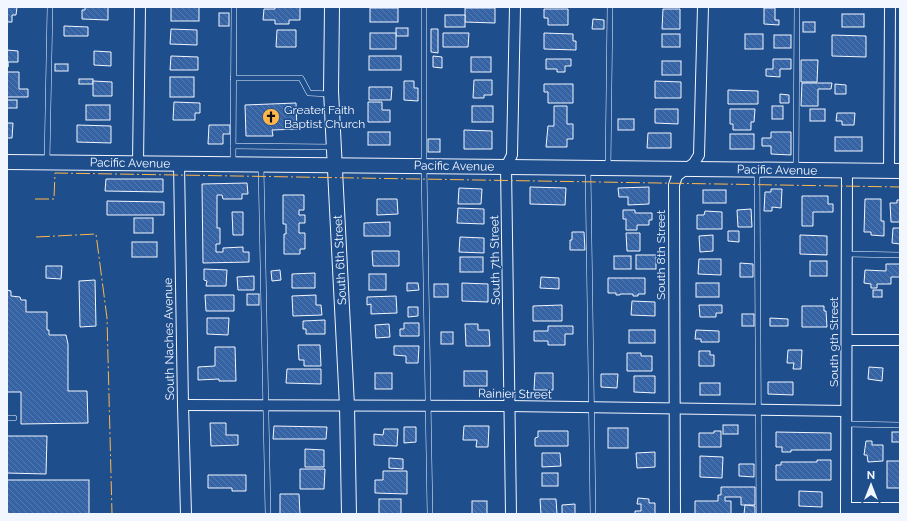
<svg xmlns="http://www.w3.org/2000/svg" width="907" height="521" font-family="Raleway,sans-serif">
<defs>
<pattern id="building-back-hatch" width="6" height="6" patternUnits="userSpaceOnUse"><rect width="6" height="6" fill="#3563a3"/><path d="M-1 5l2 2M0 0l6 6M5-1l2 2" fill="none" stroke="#537ab1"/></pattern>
</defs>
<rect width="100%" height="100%" fill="#1f4e8c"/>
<g fill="url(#building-back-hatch)" stroke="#f2f6ff">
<polygon points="7,7 17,7 16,15 12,15 12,22 7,22"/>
<polygon points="85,7 108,7 108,20 82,19 82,10 85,10"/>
<rect x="171" y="7" width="28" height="14"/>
<polygon points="275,7 300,7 300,20 289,20 289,24 275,24 275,20 263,20 264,9 275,9"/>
<rect x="370" y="8" width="28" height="14"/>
<polygon points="465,8 495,8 495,23 465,22"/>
<polygon points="764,8 775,8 775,20 779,20 779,25 764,24"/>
<polygon points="544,9 568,9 568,25 548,25 548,18 544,18"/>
<polygon points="663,9 680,9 680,29 662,29"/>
<rect x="219" y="13" width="10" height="13"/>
<rect x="842" y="14" width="22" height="13"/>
<rect x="445" y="15" width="20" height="12"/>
<polygon points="593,19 604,20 604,29 592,29"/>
<rect x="803" y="22" width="12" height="10"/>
<polygon points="64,26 88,27 88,36 64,36"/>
<rect x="396" y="28" width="12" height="8"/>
<polygon points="171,29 197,30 197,45 170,44"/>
<polygon points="431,29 438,29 438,53 431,52"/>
<polygon points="277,30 296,30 296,47 276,47"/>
<rect x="370" y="33" width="26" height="16"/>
<polygon points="443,33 469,33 468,47 443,47"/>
<polygon points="544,33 573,34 573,41 576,41 576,50 544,49"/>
<rect x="662" y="34" width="18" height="13"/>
<rect x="745" y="34" width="18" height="15"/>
<rect x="774" y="35" width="17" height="13"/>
<polygon points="832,35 866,36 866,57 832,56"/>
<polygon points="7,50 18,51 18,62 8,62 8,67"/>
<polygon points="94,51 111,52 111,66 94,65"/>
<polygon points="171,56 198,57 198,70 170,70"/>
<rect x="369" y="56" width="32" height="14"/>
<polygon points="433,56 442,57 442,68 433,67"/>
<rect x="471" y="57" width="20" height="15"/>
<polygon points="546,59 571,59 571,66 565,66 565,72 557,72 557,69 546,69"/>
<polygon points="773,59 791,59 791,69 780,69 780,77 766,76 766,69 773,69"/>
<polygon points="801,60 818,60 817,82 801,82"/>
<rect x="662" y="61" width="19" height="14"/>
<rect x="55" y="64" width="13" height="7"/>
<polygon points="7,72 19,72 19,89 28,89 28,97 7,97"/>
<rect x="170" y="77" width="24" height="20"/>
<rect x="79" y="79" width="14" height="5"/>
<polygon points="474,80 492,80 492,95 484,95 484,98 473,98"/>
<polygon points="93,81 112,82 112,96 93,96"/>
<polygon points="404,81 414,81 414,88 418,88 418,101 404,100"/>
<polygon points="655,81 681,82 681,98 655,98"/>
<polygon points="802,83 832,83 831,89 818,89 818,106 801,106"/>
<polygon points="544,84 573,84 573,103 548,103 548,92 544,92"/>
<polygon points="835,84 846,85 846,94 835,94"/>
<polygon points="369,87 392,87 391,100 369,100"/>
<polygon points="728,90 758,91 758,104 728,104"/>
<polygon points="780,94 789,95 789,103 780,103"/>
<rect x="7" y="100" width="10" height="8"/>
<polygon points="174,102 200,103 200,113 195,113 195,120 173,120"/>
<polygon points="368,102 382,102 382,110 390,110 390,122 368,122"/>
<polygon points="296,103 297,129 272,130 273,136 246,136 245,105"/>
<rect x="86" y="105" width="24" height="15"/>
<rect x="472" y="106" width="21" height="16"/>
<polygon points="554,106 567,106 567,124 573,124 573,139 567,139 567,147 546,147 548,126 554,126"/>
<rect x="772" y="106" width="11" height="13"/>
<polygon points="655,109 678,109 678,124 655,123"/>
<polygon points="730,109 755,109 754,122 751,122 751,130 733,130 733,124 730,124"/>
<rect x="810" y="109" width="15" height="12"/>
<polygon points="837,113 855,113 854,125 842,125 842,121 836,121"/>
<rect x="618" y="119" width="16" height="11"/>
<polygon points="7,123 13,123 12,138 7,138"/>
<polygon points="77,125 111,126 111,143 77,142"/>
<polygon points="209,125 230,125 230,134 223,134 223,144 208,144"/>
<polygon points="464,130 492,131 492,149 464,149"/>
<rect x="368" y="132" width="22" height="13"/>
<polygon points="771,132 791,132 791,155 771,154 771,146 762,146 762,138 771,138"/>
<polygon points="648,133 671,133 671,148 647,148"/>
<rect x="730" y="134" width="24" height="15"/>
<rect x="835" y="137" width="27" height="14"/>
<rect x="428" y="139" width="12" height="13"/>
<polygon points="106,179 163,179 163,192 105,191"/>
<polygon points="247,183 248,194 242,194 242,199 223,199 222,195 217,195 217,228 220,228 220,244 216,244 216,252 223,252 223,248 243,247 243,252 249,252 249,262 203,263 202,184"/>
<polygon points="530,187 566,188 565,205 530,204"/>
<polygon points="649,187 649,204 628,205 628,197 619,197 618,188"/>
<polygon points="459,188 482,189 481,204 458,204"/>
<polygon points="771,189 782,189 781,208 772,207 772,211 764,211 765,192 771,192"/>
<rect x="703" y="190" width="23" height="13"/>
<polygon points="283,195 304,195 304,210 299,210 299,215 305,215 305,223 299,223 299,233 305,233 305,249 300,249 300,254 284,254 284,234 286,234 286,224 283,224"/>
<polygon points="802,196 828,196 828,204 833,204 833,212 813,212 813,226 802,226"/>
<polygon points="377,199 397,199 398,214 377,215"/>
<polygon points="865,199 881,199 881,221 884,221 884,236 871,235 871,232 864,232"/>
<polygon points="897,200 900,200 900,222 891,222 890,203 897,203"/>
<polygon points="107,201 164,202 164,215 107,215"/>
<polygon points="458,208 484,209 484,224 457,223"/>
<polygon points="751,209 752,227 738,227 737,210"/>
<polygon points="623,210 635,210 635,213 652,213 652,220 649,220 649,225 637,225 637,230 626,230 626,219 623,219"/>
<polygon points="705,211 722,212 722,229 697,229 697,215 704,215"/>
<polygon points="232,212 243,212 243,235 233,235"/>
<rect x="134" y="218" width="19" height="15"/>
<polygon points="390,222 390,236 364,236 364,223"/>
<polygon points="893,228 900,228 900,244 892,243"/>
<polygon points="728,231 739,231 739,242 728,241"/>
<polygon points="572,232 584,232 585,250 570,250 570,240 572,240"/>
<polygon points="626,233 640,233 640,251 627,251"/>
<polygon points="713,235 713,251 700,252 699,236"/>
<polygon points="800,235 827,236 827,255 800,254"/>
<polygon points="460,237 484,238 484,253 459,252"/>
<rect x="132" y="242" width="25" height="15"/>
<polygon points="372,251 399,251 399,266 373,266"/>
<rect x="636" y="255" width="20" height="14"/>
<rect x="614" y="256" width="17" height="13"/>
<rect x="460" y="257" width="23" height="15"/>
<polygon points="699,259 721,259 721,275 698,274"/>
<rect x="810" y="261" width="17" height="15"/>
<polygon points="740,263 753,264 753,277 740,277"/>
<polygon points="886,264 900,264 900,277 891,277 891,284 877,284 877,288 871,288 871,284 864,283 865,270 886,271"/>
<polygon points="46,266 62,266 61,279 46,278"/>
<polygon points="204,269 227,270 226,286 206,286 207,281 204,280"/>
<polygon points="280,270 281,280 272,281 271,271"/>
<polygon points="315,273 315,288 292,288 292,274"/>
<rect x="369" y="274" width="17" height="16"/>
<polygon points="254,276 254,290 238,290 237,277"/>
<polygon points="541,277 559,278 559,289 540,288"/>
<polygon points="608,278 645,278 645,294 638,294 638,296 633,296 633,294 620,294 620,295 616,295 616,293 608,293"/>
<polygon points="95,280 96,326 80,327 79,281"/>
<polygon points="407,283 418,283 419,290 407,291"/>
<polygon points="462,283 488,284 488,302 462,301"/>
<rect x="696" y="283" width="23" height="14"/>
<rect x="434" y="284" width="14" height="13"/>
<polygon points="7,290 11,291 11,296 20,297 21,300 26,300 26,312 47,312 47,330 49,330 49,335 66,335 68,344 68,391 87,391 88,423 21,424 21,392 7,392"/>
<rect x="873" y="290" width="9" height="7"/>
<rect x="247" y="294" width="12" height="11"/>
<polygon points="205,295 234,295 234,311 206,311"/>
<polygon points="316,295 316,305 321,305 322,315 293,316 292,296"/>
<polygon points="396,296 397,313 371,314 371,304 367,305 367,297"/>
<polygon points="632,301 655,302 655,316 631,315"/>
<polygon points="562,305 562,321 533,321 533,306"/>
<polygon points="699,305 722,305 722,313 716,313 716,317 700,317"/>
<polygon points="802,306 824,306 824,311 826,311 827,327 802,327"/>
<polygon points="408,307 418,307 418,316 408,317"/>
<rect x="742" y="314" width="12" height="12"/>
<polygon points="207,318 229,318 228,335 207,334"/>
<polygon points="770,318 788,319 788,326 770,326"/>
<polygon points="325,320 325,334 306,334 306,329 303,329 303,321"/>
<polygon points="404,323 419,323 419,336 400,336 400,329 404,329"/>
<polygon points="389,324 390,337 376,338 375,325"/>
<polygon points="465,324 478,324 478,330 489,330 490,346 466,346"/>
<polygon points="548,326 573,326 573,334 565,334 565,345 548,345 548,341 534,341 534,331 548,331"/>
<rect x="629" y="330" width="26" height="13"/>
<polygon points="696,330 719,331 719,342 701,342 701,339 695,339"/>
<rect x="441" y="332" width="12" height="12"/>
<polygon points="298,345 320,345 321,366 304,366 304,360 299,360"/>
<polygon points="394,346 419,346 418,363 406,363 406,356 394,355"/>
<polygon points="215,347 235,347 236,381 219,381 219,379 198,380 198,367 215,366"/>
<polygon points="788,350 802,350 801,369 793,369 794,363 787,363"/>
<polygon points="699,351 710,351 710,355 714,355 714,366 699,366"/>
<polygon points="627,353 641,353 641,356 652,356 652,371 627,371"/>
<polygon points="869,367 883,368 882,381 868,379"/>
<polygon points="287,369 321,369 321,384 286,383"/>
<rect x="464" y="371" width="23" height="15"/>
<rect x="375" y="373" width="17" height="16"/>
<polygon points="535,373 553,373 553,390 534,390"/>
<polygon points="601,374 618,374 617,388 601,387"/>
<polygon points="634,376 655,376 655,393 634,392"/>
<polygon points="768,382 793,382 793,395 768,394"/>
<rect x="700" y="383" width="20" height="12"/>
<polygon points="210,423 226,423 226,435 238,435 238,445 211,446"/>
<rect x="723" y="425" width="15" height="9"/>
<polygon points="274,426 327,427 326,439 273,439"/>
<polygon points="464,426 489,426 488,447 476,447 477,440 463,440"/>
<polygon points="404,427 416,427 416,442 404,443"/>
<rect x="608" y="428" width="20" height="20"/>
<polygon points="384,429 398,429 397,446 374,445 374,434 383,435"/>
<polygon points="538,431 568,431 568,446 535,446 535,438 538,437"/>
<polygon points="714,431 721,431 721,447 699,447 699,433 714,433"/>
<polygon points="776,432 831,433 831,450 791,450 791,452 782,452 782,447 776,447"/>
<rect x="892" y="432" width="8" height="10"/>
<polygon points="7,436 47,436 46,474 7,473"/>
<polygon points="866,441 872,441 872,445 883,445 883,461 868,462 867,455 864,455"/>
<polygon points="305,449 324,450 324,467 305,467"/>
<polygon points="655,452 655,467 637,468 636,453"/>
<polygon points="542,453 560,453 561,466 542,467"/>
<polygon points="700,456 723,457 722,478 700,477"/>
<polygon points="389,458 403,459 403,469 389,468"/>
<polygon points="817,460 831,460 831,480 776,480 776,465 781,465 781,462 817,462"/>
<rect x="887" y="461" width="13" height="27"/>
<polygon points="739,464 754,464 754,477 739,476"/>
<polygon points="300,469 325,469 324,489 300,489"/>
<polygon points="383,471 407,471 407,494 375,493 375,480 383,480"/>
<rect x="542" y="473" width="16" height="13"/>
<polygon points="208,475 246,475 246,491 232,491 232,488 208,488"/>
<rect x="7" y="480" width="82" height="34"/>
<polygon points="721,487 755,487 755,505 741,505 741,497 725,497 725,501 731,501 731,514 695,514 695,501 718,501 718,495 721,495"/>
<polygon points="799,491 822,492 822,507 799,506"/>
<polygon points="280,494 299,494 300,514 280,514"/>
<polygon points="638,498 649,499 649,503 655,503 655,514 635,514 635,511 641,511 641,504 637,504"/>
<rect x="379" y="499" width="22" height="15"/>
<polygon points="540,499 556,499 557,514 541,514"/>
<rect x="472" y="501" width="15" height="13"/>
<polygon points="575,504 575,514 562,514 562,505"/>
<polygon points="745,505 755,506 755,514 744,514"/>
</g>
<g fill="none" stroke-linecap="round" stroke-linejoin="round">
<defs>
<g id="lane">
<polyline points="424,7 424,166 430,514"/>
<polyline points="233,78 301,78 309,93 330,94"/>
<polyline points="233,146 334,147"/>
<polyline points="47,161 50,7"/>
<polyline points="233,164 234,7"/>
<polyline points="261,166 268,514"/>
<polyline points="608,168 610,7"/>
<polyline points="588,169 593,514"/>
<polyline points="796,169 797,7"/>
<polyline points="757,170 759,514"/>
<polyline points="847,254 900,255"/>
<polyline points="7,418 14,418"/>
<polyline points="846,424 900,425"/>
</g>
<g id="street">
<polyline points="138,163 140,7"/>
<polyline points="179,164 183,405 186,514"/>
<polyline points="889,171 890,7"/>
<polyline points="847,340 900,340"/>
<polyline points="183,405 509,406 846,411"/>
<polyline points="846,508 900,508"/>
<polyline points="511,514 506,167 512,155 515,7"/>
<polyline points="675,514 674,185 677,176 694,163 699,155 703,7"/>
<polyline points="846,514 847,170"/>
</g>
<g id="secondary">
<polyline points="332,7 331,91 347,406 349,514"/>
<polyline points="7,162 900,171"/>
</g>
</defs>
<use href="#lane" stroke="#f2f6ff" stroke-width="6"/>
<use href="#street" stroke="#f2f6ff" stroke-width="12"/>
<use href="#secondary" stroke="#f2f6ff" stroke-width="16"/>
<use href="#lane" stroke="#1f4e8c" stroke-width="5"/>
<use href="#street" stroke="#1f4e8c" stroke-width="10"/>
<use href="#secondary" stroke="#1f4e8c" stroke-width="14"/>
<g stroke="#ffb74d" stroke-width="1" stroke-dasharray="14 3 2 3" stroke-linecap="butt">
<polyline points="35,199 54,199 55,173 900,187"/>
<polyline points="36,237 96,234 107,318 112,514"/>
</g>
</g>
<defs>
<symbol id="church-disc" viewBox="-11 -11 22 22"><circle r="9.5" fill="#ffb74d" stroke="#1f4e8c"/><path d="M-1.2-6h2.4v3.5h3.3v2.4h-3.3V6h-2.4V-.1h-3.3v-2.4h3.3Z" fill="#111"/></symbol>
</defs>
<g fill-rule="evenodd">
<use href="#church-disc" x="261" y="107" width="20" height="20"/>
</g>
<g text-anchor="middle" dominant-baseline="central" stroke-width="3" stroke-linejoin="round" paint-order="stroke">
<g font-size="12" fill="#f2f6ff" stroke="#1f4e8c" text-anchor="start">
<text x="284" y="110">Greater Faith<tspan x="284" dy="14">Baptist Church</tspan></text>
</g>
<g font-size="12" fill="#f2f6ff" stroke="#1f4e8c">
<text transform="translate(130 163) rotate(1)">Pacific Avenue</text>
<text transform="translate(454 166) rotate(1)">Pacific Avenue</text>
<text transform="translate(777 170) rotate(1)">Pacific Avenue</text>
<text transform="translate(661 255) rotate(-90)">South 8th Street</text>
<text transform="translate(340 260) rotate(-93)">South 6th Street</text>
<text transform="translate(495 260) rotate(-91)">South 7th Street</text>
<text transform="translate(169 339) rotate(-91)">South Naches Avenue</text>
<text transform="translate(834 342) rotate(-90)">South 9th Street</text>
<text transform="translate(515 394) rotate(1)">Rainier Street</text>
</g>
</g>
<rect width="907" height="521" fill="none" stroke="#f2f6ff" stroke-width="16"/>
<g transform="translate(871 485)" stroke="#1f4e8c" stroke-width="3" paint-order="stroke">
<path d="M0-3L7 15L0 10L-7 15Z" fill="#f2f6ff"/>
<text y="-6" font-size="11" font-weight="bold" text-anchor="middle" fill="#f2f6ff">N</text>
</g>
</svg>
